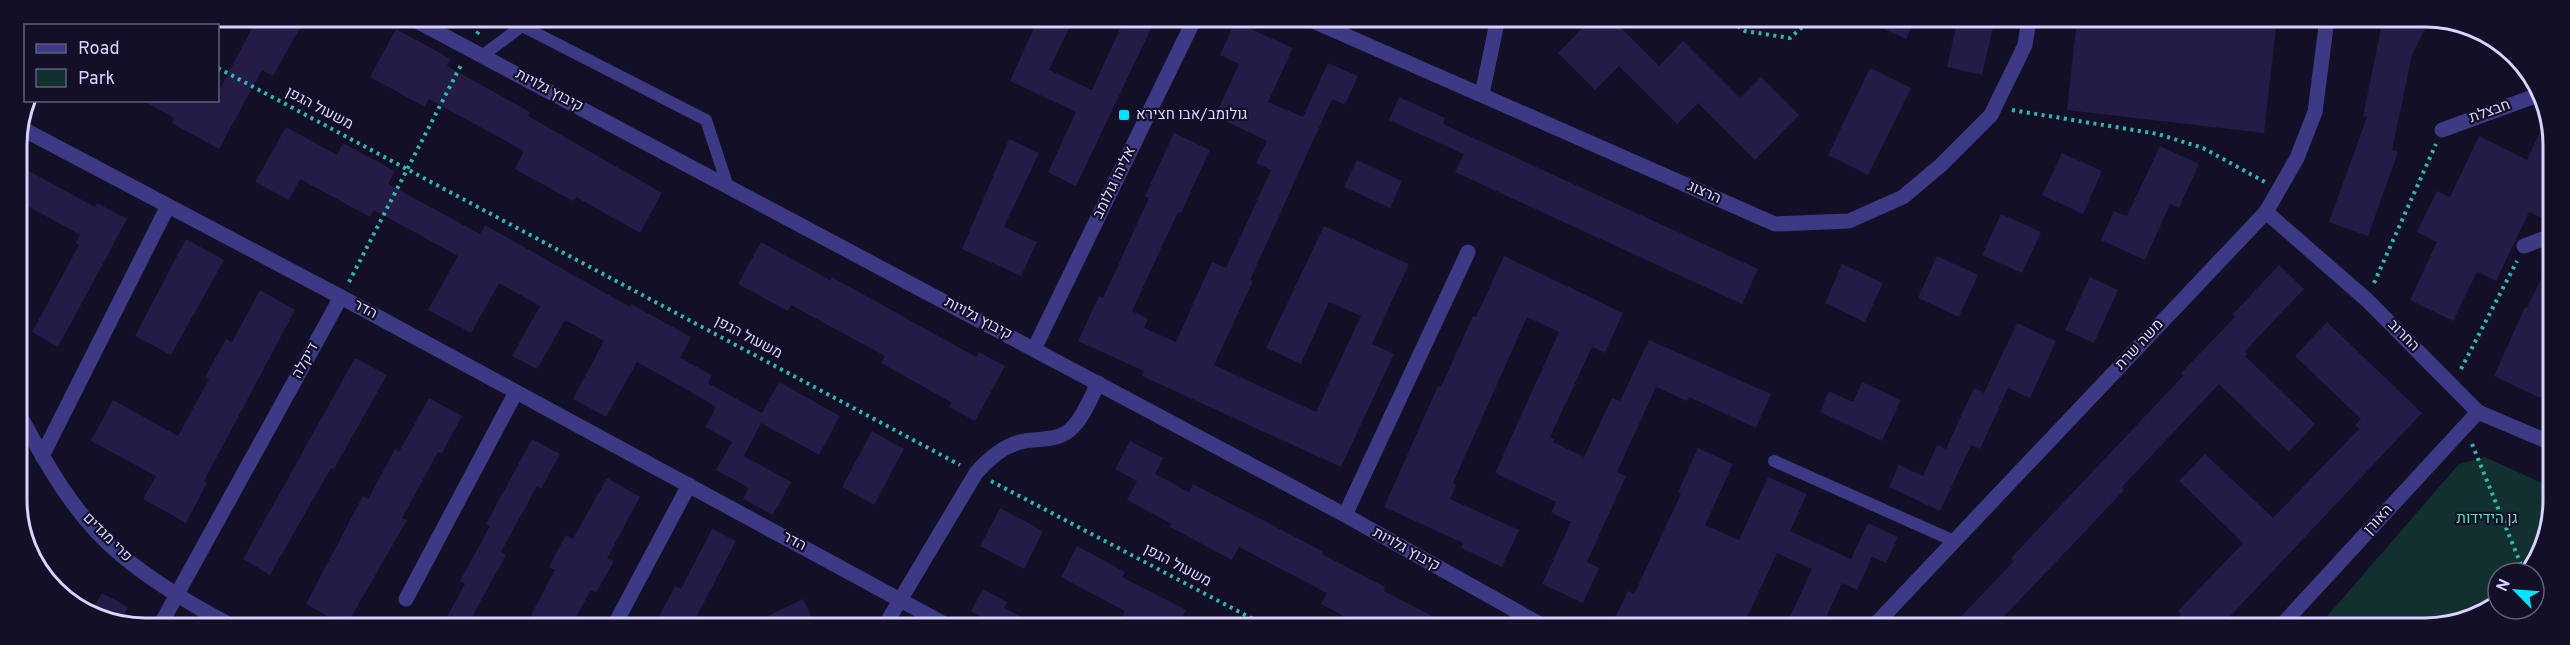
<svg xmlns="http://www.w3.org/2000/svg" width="2570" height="645" font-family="Overpass,Heebo,sans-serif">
<rect width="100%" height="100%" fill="#130f26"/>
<polygon fill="#12302f" points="2485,457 2551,487 2551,525 2523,573 2498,573 2498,601 2433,628 2317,628 2459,464"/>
<g fill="#241b47">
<polygon points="230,17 306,17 273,76 262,70 219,149 172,123 174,118 142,100 218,100 218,93 252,28"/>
<polygon points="1039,17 1074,18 1049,70 1092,90 1125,18 1156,18 1076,186 1048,172 1076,112 1010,81"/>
<polygon points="1592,18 1611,18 1659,66 1683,41 1740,98 1761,77 1799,115 1755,160 1698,103 1677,124 1619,66 1595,90 1558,53"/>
<polygon points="1859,18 1916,18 1906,39"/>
<polygon points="1958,18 1995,19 1982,75 1947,67"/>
<polygon points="2077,19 2277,19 2264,133 2067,110"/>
<polygon points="2383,19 2430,19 2412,55 2392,150 2398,152 2368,236 2329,222 2367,117 2363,116"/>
<polygon points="1235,22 1293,48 1268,102 1303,117 1328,63 1358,76 1345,105 1332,99 1250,280 1253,281 1214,365 1316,412 1361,316 1329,302 1301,364 1266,348 1324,226 1409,264 1372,344 1394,354 1341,467 1142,376 1144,371 1078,341 1099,296 1103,298 1149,198 1145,196 1174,133 1210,150 1181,213 1178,212 1132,311 1148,319 1144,328 1176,342 1212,262 1226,268 1271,170 1256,163 1267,141 1215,116 1239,64 1220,55"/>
<polygon points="396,29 451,59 447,66 530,112 528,116 662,193 640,233 576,197 573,201 515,169 524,151 429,99 425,107 370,77"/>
<polygon points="1870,68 1911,88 1868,175 1828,155"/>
<polygon points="1399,97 1445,118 1443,124 1758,269 1742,304 1455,172 1464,154 1389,120"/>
<polygon points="2548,115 2551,120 2551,222 2529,212 2496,281 2477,272 2453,321 2410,300 2437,242 2417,232 2437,191 2450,197 2479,136 2527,160"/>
<polygon points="286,127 337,155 343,143 395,171 388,184 480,234 485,225 630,307 631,304 691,337 680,358 712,375 708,383 762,413 779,382 840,416 819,455 761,423 744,456 791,482 773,515 743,499 749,488 716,470 732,442 705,427 716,407 682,387 637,362 606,417 573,399 604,341 565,320 537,369 512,356 540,306 499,283 471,333 428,310 458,256 374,210 370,217 300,179 289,200 255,182"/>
<polygon points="1009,139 1039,153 1004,227 1037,242 1021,276 962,249"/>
<polygon points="2160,146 2199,164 2179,208 2170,204 2145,260 2101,240 2114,211 2127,216"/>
<polygon points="2062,153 2102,171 2083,214 2042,195"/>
<polygon points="1357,160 1402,181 1390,208 1344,187"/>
<polygon points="27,170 95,207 97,203 127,219 58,347 32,332 79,245 76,243 80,235 17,200 17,189"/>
<polygon points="2001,214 2041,232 2022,273 1982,255"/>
<polygon points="186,239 224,260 171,355 135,336"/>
<polygon points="761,242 830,280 832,277 976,357 979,352 1005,366 975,421 949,407 951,402 881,363 885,356 791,305 788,311 738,284"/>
<polygon points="1504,256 1623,313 1605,353 1592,347 1550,437 1554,439 1553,442 1584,457 1612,398 1620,401 1649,340 1771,394 1756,428 1689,397 1687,401 1656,387 1617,472 1626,476 1587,562 1599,568 1583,603 1542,584 1571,522 1551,513 1556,502 1495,473 1559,332 1527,317 1453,483 1456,485 1450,499 1519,530 1502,567 1461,548 1463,543 1384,507 1438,386 1441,387 1473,316 1476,317"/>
<polygon points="1937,256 1978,275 1959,317 1918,298"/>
<polygon points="2551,259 2551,377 2540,398 2494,376 2525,307 2527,308"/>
<polygon points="1842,264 1883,283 1865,322 1825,303"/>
<polygon points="2279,265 2304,289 2245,351 2247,354 2245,356 2315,424 2289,452 2219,384 2122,487 2124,490 2075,542 1993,628 1950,628 2014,561 2011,558 2184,375 2181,373 2235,317 2233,314"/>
<polygon points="2090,277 2118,290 2094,343 2065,330"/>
<polygon points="260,290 295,310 204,481 207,483 186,523 143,499 156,476 91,441 113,400 178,436 209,379 205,377 226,339 232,342"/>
<polygon points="2327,322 2422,413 2219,628 2168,628 2181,615 2178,611 2243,543 2179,481 2205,454 2273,518 2359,429 2355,425 2361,419 2295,356"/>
<polygon points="2017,323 2056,341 2030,398 2008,388 1980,449 1971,445 1940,511 1889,487 1899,465 1923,476 1937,445 1946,449 1974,388 1984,393"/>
<polygon points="355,358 387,375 334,469 331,468 270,575 243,559"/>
<polygon points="1862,382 1901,400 1882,441 1820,412 1829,391 1853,402"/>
<polygon points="429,398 462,416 442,453 438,452 402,518 407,520 346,626 306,604 363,496 368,499 395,449 399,452"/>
<polygon points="872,431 904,449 874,505 842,487"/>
<polygon points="532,439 560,454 541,489 537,486 501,552 506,555 467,626 442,626 465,584 460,581 490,526 486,524"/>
<polygon points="1130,441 1163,458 1155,474 1189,492 1193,484 1324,552 1322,554 1385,587 1384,591 1453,627 1365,627 1321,604 1327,593 1239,547 1232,560 1170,527 1172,524 1127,500 1137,481 1115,469"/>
<polygon points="1698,448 1733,464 1705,525 1739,540 1768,477 1807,494 1790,531 1851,559 1868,523 1898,537 1886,563 1872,557 1857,590 1842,583 1821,628 1785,628 1812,569 1777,553 1742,628 1632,627 1614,620 1628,591 1634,594 1681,494 1678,492"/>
<polygon points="607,478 640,497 607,558 614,561 596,593 591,590 571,626 553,626 531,615 555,570 549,567 566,535 573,539"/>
<polygon points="1000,508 1043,531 1024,569 980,546"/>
<polygon points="712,529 736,541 691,627 654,626 675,586 681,589"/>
<polygon points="1077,546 1125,572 1122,577 1186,610 1177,627 1136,627 1121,619 1125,611 1061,577"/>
<polygon points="983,589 1007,602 1004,608 1041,627 1001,627 971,611"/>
<polygon points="102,593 128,607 119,625 92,611"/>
<polygon points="803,599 816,627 745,627"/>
</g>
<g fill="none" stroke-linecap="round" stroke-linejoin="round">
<g stroke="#2fb8b0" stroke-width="4" stroke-dasharray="3 4.5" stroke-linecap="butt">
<polyline points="1725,18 1745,31 1790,38 1812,18"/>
<polyline points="128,20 139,26"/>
<polyline points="477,34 487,17"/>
<polyline points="218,68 960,465"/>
<polyline points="2012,110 2158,134 2203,148 2265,182"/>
<polyline points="349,282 461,65"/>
<polyline points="2374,283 2436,144"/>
<polyline points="2461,369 2517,261"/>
<polyline points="2472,444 2524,572"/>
<polyline points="991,481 1268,627"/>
</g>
<g stroke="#3d3a85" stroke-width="12">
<polyline points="482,56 522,26 706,120 728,187"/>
<polyline points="1774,461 1954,541"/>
</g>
<g stroke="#3d3a85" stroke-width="15">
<polyline points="1306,18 1775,224 1849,221 1903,197 1941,165 1991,115 2025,45 2029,19"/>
<polyline points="1482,94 1498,18"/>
<polyline points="19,127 341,297 950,627"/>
<polyline points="2442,130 2538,95"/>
<polyline points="2524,246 2551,236"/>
<polyline points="42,456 168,206"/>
<polyline points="1345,515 1468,252"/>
<polyline points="176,596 341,297"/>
<polyline points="406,599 516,392"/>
<polyline points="614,626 689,485"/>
<polyline points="2279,628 2478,412"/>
</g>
<g stroke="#3d3a85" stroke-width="15">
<polyline points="409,17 1345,515 1545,627"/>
<polyline points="2266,212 2367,300 2478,412 2551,443"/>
<polyline points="1034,349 1195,18"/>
<path d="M18 412C45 462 75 517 120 554 154 583 192 605 232 626"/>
<polyline points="160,626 176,596"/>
<path d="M884 627 976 473C989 458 1005 444 1025 441 1043 438 1060 441 1073 427 1084 415 1091 398 1098 383"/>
<polyline points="1872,628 2266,212 2297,158 2315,112 2327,19"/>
</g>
</g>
<rect fill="#00e5ff" stroke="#130f26" stroke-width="2" x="1118" y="109" width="12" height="12" rx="3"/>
<g text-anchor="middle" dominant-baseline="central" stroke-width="4.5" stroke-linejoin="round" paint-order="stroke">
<g font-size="15" fill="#d9d4ff" stroke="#130f26">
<text transform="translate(549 91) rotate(28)">קיבוץ גלויות</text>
<text transform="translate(319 109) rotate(28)">משעול הגפן</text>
<text transform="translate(2490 112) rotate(-20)">חבצלת</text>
<text transform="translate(1115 183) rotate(-64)">אליהו גולומב</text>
<text transform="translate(1704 193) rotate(24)">הרצוג</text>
<text transform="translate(365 310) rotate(28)">הדר</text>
<text transform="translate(978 319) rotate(28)">קיבוץ גלויות</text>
<text transform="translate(2403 336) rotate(45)">החרוב</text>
<text transform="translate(748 338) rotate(28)">משעול הגפן</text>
<text transform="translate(2140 345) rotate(-47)">משה שרת</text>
<text transform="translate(306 361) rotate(-61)">דיקלה</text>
<text transform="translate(2379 520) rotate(-47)">האורן</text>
<text transform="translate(107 538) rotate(45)">פרי מגדים</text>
<text transform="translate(794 542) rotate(28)">הדר</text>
<text transform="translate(1406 550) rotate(29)">קיבוץ גלויות</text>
<text transform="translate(1177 566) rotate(28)">משעול הגפן</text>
</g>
<g font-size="15" fill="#d9d4ff" stroke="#130f26" text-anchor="start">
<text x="1136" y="115">גולומב/אבו חצירא</text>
</g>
<g font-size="15" fill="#5fe0c0" stroke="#130f26">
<text x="2487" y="519">גן הידידות</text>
</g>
</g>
<path d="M0 0H2570V645H0ZM145 27H2425A118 118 0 0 1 2543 145V500A118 118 0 0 1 2425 618H145A118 118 0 0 1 27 500V145A118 118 0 0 1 145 27Z" fill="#130f26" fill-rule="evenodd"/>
<path fill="none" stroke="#d9d4ff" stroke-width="3" d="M145 27H2425A118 118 0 0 1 2543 145V500A118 118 0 0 1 2425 618H145A118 118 0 0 1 27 500V145A118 118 0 0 1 145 27Z"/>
<rect x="24" y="24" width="195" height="78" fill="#130f26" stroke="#625e7d" stroke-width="1.5"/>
<rect x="36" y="44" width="30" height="9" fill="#3d3a85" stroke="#625e7d" stroke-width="1.5"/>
<text x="78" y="54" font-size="18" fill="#d9d4ff">Road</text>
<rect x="36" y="69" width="30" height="18" fill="#12302f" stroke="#625e7d" stroke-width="1.5"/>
<text x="78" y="84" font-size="18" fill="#d9d4ff">Park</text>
<g transform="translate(2516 591) rotate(295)"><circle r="28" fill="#130f26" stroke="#625e7d" stroke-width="1.5"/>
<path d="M0-4.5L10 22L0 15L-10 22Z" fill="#00e5ff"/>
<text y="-9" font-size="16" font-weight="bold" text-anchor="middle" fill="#d9d4ff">N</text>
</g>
</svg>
